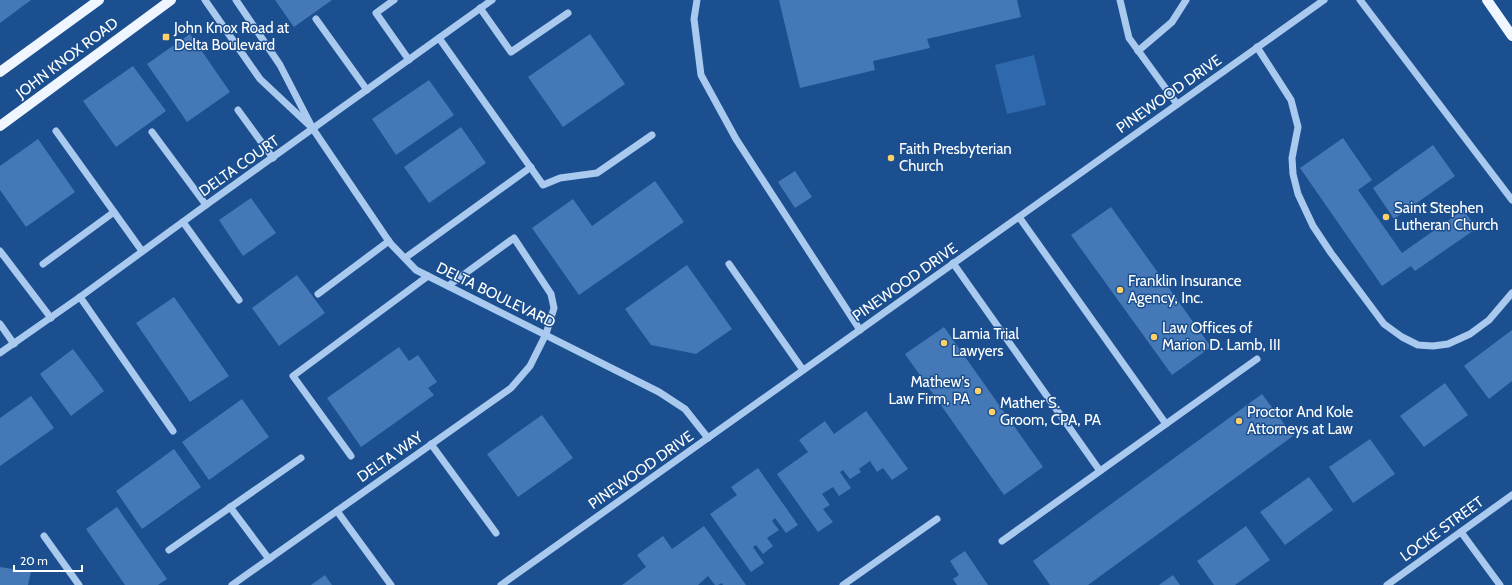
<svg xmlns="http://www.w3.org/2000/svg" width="1512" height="585" font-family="Cabin,sans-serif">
<rect width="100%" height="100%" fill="#1b4f8f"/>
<polygon fill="#2e69ad" points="1034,55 1046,105 1007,114 995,65"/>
<g fill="#4478b7">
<polygon points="0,0 31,0 0,23"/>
<polygon points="275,0 332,0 294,27"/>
<polygon points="779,0 1017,0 1021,17 927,39 930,48 873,61 875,70 800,88"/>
<polygon points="190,34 230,92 187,122 147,64"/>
<polygon points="590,34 625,84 563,127 528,77"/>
<polygon points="133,66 166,111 116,147 83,101"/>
<polygon points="429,80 454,115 396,155 372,119"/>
<polygon points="461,127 486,163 429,203 404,167"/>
<polygon points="1343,138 1372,180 1358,190 1402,253 1463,210 1477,228 1415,271 1411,266 1382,286 1300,168"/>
<polygon points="38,139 75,192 26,227 0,190 0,166"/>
<polygon points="1433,145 1455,176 1394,219 1373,188"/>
<polygon points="795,171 812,197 795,208 778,182"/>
<polygon points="655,181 684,222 579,295 532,228 573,199 592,226"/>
<polygon points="251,198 276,233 243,256 219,220"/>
<polygon points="1111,207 1211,347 1172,375 1071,235"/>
<polygon points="687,265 732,329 696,354 651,345 625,309"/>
<polygon points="297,275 325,313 279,346 252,308"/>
<polygon points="174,297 229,376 190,402 136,323"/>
<polygon points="944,327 1043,467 1004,495 905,354"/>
<polygon points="1512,330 1512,381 1489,399 1464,366"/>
<polygon points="399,347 409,361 418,355 437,382 428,388 434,395 361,447 327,398"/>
<polygon points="73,349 104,391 71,416 40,374"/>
<polygon points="1445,383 1468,415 1424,447 1400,416"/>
<polygon points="1262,394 1293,436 1088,585 1050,585 1033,561"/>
<polygon points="31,396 54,428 0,466 0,418"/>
<polygon points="242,399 269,437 209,480 182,442"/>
<polygon points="866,411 908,469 892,480 883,468 877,472 870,461 859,469 861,472 850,479 843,470 840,472 851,488 839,496 833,487 822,494 830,505 823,509 833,522 818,532 777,474 808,452 799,440 825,421 834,434"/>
<polygon points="542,415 573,458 518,497 487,454"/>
<polygon points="1370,439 1395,474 1353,503 1329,467"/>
<polygon points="174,449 201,487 142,529 116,491"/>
<polygon points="758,468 798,525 786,533 775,518 772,521 779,530 767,538 773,546 763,554 756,545 753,547 764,563 751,572 710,514 737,495 731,487"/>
<polygon points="1309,477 1333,510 1285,545 1260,512"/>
<polygon points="117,507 167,579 158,585 125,585 86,529"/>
<polygon points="704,526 746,585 723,585 722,583 718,585 715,585 708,576 698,585 622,585 646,567 637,555 663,536 672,549"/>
<polygon points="1246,526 1270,560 1235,585 1214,585 1197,561"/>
<polygon points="965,551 988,585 957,585 953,579 959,575 950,561"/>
<polygon points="0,567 31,572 28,585 0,585"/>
<polygon points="325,575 332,585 311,585"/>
<polygon points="1173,575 1180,585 1159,585"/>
</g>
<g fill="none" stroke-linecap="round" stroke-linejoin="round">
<g stroke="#a9c9ee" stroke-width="7">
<polyline points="205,0 260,79 309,125"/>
<polyline points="236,0 280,65 313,129 390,243 416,270 659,392 685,409 708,438"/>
<polyline points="394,0 376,13 409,60"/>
<polyline points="697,0 694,19 701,75 736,139 860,330"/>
<polyline points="1120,0 1129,38 1177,104"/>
<polyline points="1360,0 1512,200"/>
<polyline points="480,8 511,52 568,13"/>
<polyline points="316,19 367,90"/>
<polyline points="439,38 543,185 560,178 597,173 652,135"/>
<polyline points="1257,47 1291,100 1298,127 1292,158 1293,174 1298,194 1313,226 1331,253 1384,324 1402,337 1418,345 1433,346 1448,344 1470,334 1489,320 1512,293"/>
<polyline points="1138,51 1172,22 1186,0"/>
<polyline points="238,110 273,158"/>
<polyline points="56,131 142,251"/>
<polyline points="152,132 206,205"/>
<polyline points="1019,217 1166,424"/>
<polyline points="183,222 239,300"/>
<polyline points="0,251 51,318"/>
<polyline points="405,258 531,167"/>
<polyline points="953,263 1100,471"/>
<polyline points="43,264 114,212"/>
<polyline points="729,264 803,370"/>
<polyline points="318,294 389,241"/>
<polyline points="80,297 173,431"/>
<polyline points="0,324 14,344"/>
<polyline points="0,353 80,297 206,205 492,0"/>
<polyline points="431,444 496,533"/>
<polyline points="351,456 293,376 428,276"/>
<polyline points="230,507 269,559"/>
<polyline points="337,511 391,585"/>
<polyline points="1461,532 1500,585"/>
<polyline points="44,536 79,585"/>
<polyline points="1002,541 1257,359"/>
<polyline points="169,550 301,458"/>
<polyline points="232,585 511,388 530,366 546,334 554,308 551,294 514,238 448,286"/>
<polyline points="501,585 1324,0"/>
<polyline points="843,585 937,519"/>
<polyline points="1387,585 1512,495"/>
</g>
<g stroke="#f0f6ff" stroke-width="10">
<polyline points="1487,0 1512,36"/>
<polyline points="0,72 99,0"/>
<polyline points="0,126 171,0"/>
</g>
</g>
<g fill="#ffd166" stroke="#1b4f8f" stroke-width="1.5">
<rect x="162" y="33" width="8" height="8" rx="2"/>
<circle cx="891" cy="158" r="4"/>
<circle cx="1386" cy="217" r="4"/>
<circle cx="1120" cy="290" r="4"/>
<circle cx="1154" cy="337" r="4"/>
<circle cx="944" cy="343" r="4"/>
<circle cx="978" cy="391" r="4"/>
<circle cx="992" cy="412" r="4"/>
<circle cx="1239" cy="421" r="4"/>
</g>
<g text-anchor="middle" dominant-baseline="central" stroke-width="3" stroke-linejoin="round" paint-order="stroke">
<g font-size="15" fill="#fff" stroke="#1b4f8f" text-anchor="start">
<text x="174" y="28">John Knox Road at<tspan x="174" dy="17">Delta Boulevard</tspan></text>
<text x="899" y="149">Faith Presbyterian<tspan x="899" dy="17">Church</tspan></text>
<text x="1394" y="208">Saint Stephen<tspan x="1394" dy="17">Lutheran Church</tspan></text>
<text x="1128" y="281">Franklin Insurance<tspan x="1128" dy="17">Agency, Inc.</tspan></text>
<text x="1162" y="328">Law Offices of<tspan x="1162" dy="17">Marion D. Lamb, III</tspan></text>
<text x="952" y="334">Lamia Trial<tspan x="952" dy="17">Lawyers</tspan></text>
<text x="970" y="382" text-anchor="end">Mathew's<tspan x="970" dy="17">Law Firm, PA</tspan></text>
<text x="1000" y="403">Mather S.<tspan x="1000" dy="17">Groom, CPA, PA</tspan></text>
<text x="1247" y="412">Proctor And Kole<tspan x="1247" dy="17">Attorneys at Law</tspan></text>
</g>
<g font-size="15" fill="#fff" stroke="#1b4f8f">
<text transform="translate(67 58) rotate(-37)">JOHN KNOX ROAD</text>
<text transform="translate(1169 94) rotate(-35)">PINEWOOD DRIVE</text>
<text transform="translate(239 166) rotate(-35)">DELTA COURT</text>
<text transform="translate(905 282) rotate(-35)">PINEWOOD DRIVE</text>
<text transform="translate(496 295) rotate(26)">DELTA BOULEVARD</text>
<text transform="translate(390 457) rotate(-35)">DELTA WAY</text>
<text transform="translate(641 470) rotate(-35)">PINEWOOD DRIVE</text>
<text transform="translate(1442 529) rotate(-36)">LOCKE STREET</text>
</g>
</g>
<path d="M14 565v6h68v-6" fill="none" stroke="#ffffff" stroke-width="2"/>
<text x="20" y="565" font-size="12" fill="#ffffff" stroke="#1b4f8f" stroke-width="3" paint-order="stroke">20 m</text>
</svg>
